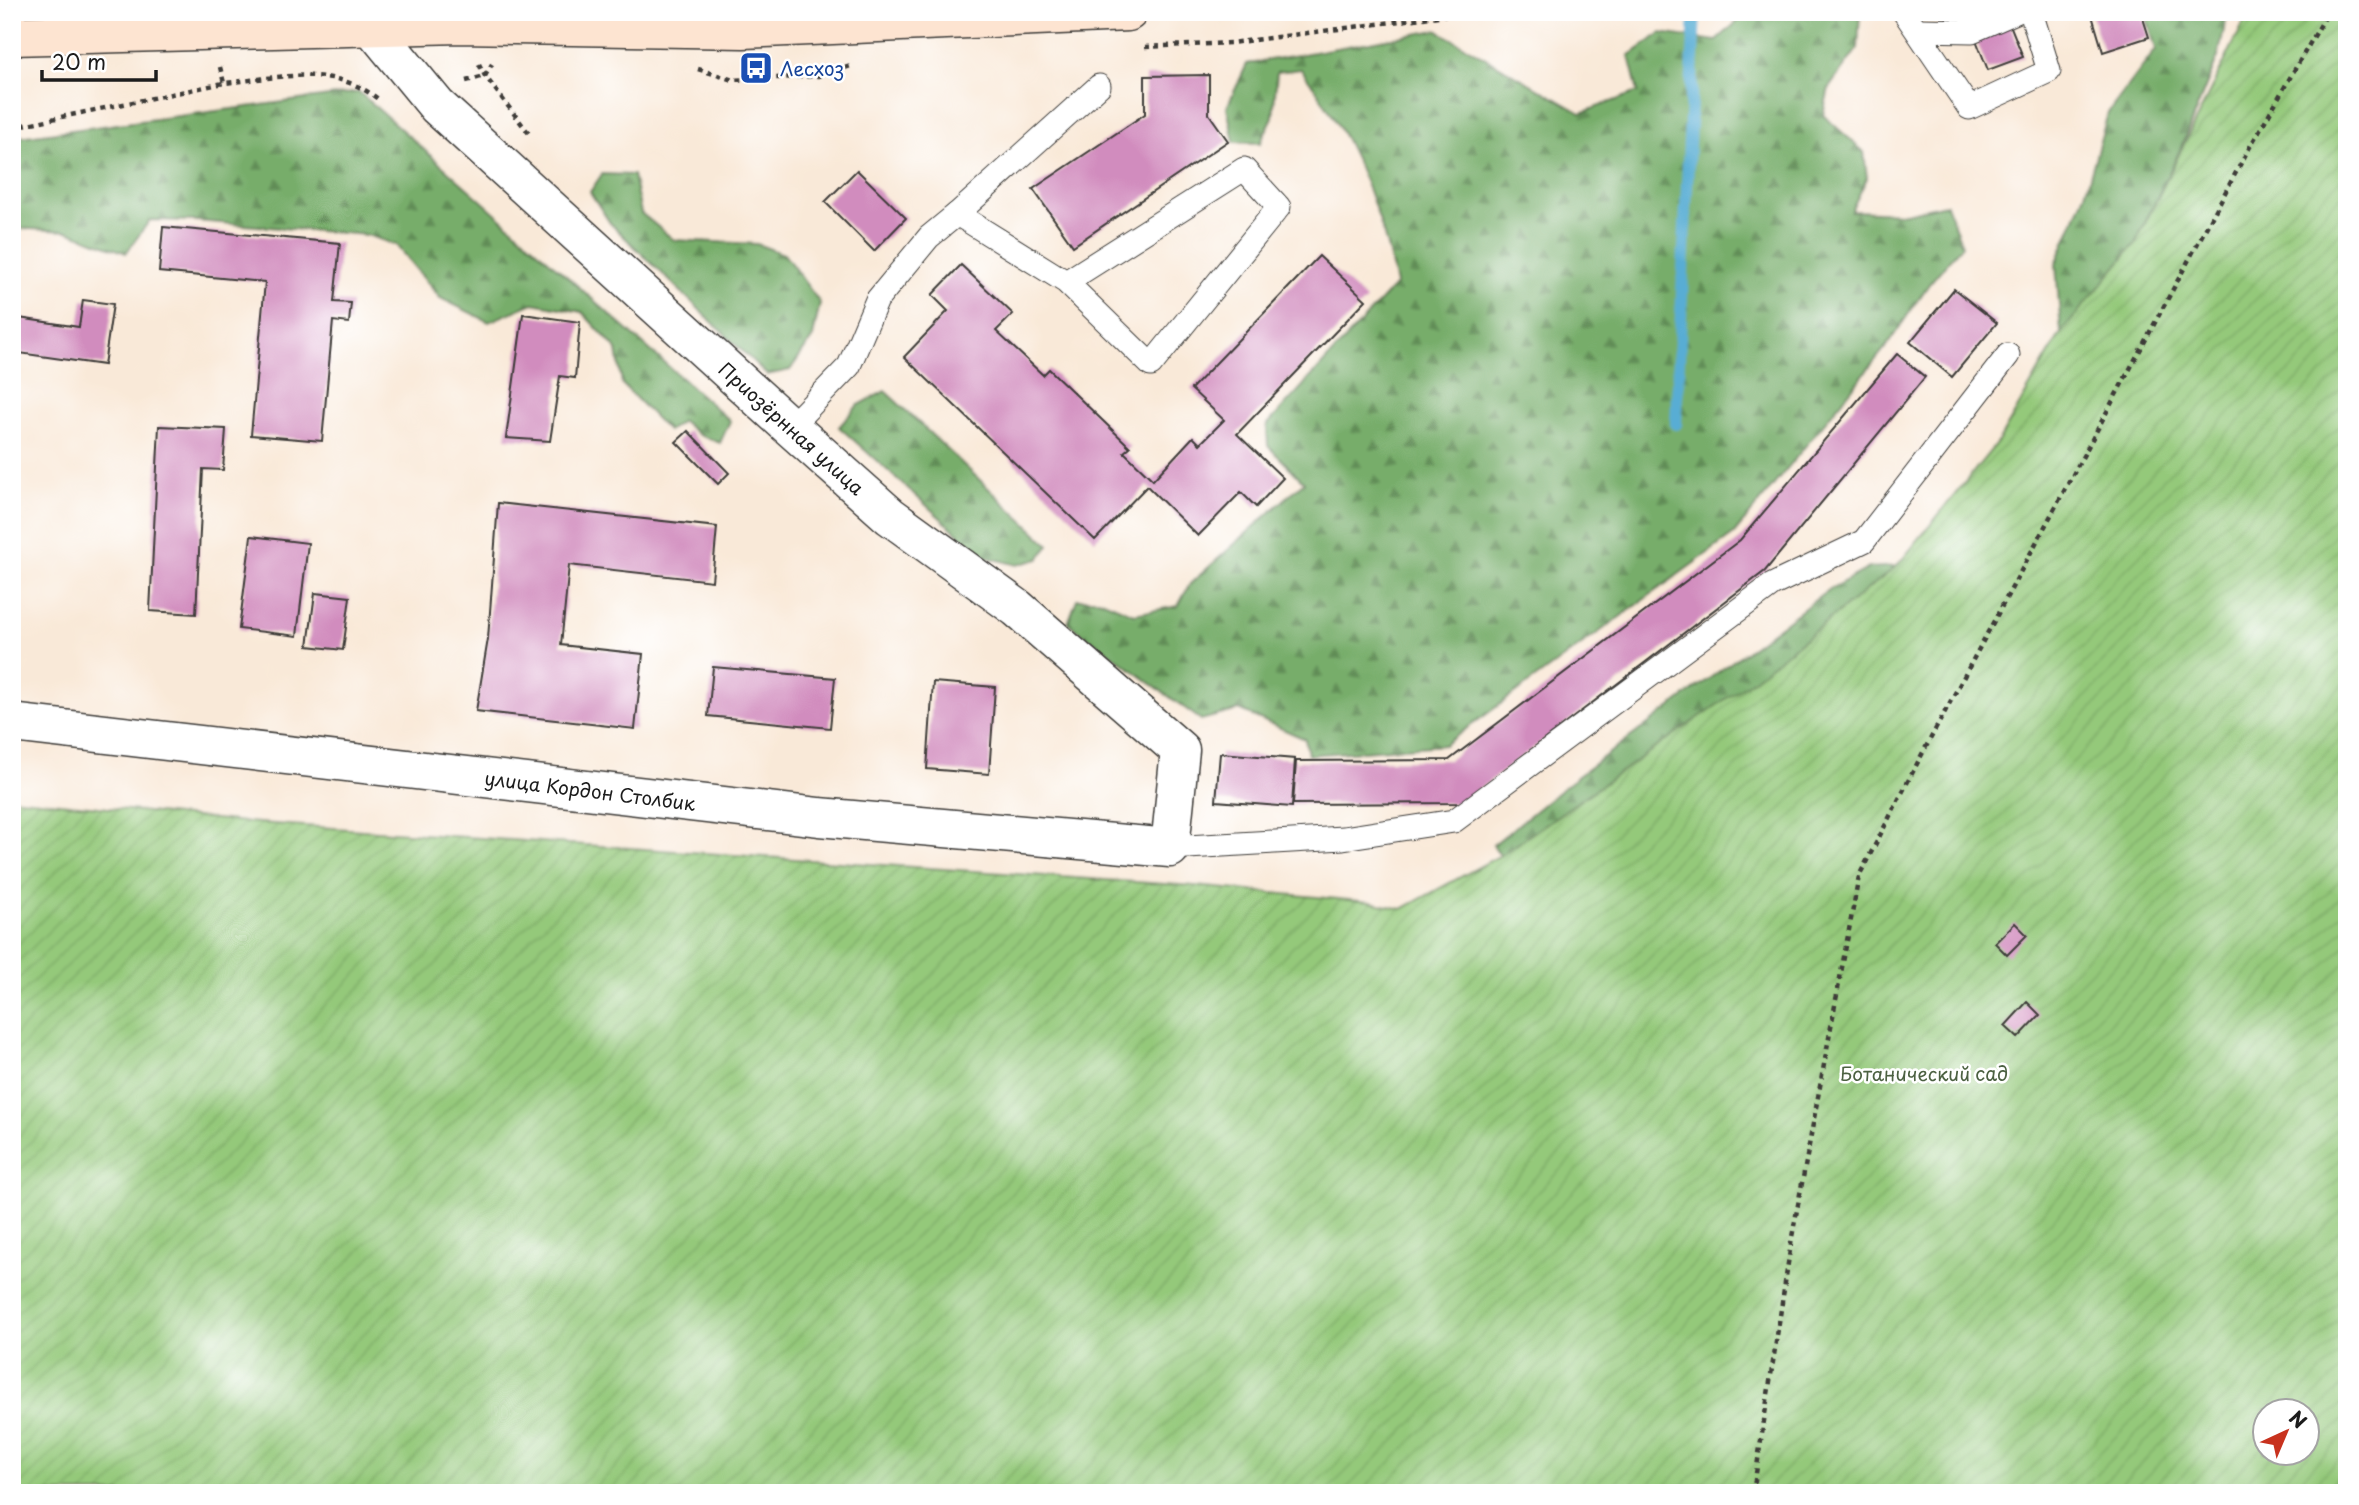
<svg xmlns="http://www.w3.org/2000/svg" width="2359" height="1505" font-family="'Playpen Sans',sans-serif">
<defs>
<pattern id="forest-firs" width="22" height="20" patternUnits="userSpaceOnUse" patternTransform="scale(1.75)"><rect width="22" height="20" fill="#77ad6a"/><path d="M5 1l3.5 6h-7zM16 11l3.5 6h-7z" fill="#618c56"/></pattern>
<pattern id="garden-furrows" width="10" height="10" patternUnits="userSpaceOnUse" patternTransform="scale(1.75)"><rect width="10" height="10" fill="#94c97a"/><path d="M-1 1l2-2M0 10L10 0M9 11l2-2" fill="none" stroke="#7fac69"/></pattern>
</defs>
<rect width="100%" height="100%" fill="#fff"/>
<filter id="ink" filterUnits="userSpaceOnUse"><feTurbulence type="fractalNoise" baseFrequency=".0143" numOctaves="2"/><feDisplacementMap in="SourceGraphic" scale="14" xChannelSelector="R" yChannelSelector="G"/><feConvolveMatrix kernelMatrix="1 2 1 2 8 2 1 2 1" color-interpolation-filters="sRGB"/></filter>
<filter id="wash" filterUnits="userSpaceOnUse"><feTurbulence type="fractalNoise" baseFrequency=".00686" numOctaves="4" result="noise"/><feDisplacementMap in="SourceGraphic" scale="28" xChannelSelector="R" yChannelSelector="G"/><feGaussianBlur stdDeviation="1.57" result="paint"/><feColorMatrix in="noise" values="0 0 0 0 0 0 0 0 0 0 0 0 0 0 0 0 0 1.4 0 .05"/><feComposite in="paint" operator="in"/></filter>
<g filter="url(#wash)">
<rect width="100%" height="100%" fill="#f9e9d8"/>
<g fill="url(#forest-firs)" stroke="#4a6443" stroke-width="2">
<path d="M1748 12H1860L1858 48 1829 88 1823 115 1864 152 1867 178 1851 211 1905 213 1946 204 1962 245 1929 284 1886 347 1734 534 1444 745 1308 755 1305 739 1239 710 1201 720 1068 623 1077 599H1099L1134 614 1178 606 1190 584 1304 482 1268 446 1267 425 1396 284C1380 205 1350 133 1301 69L1277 72 1273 117 1260 143 1234 142 1227 107 1247 64 1437 30 1581 113 1638 92 1629 56 1661 33 1716 41Z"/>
<polygon points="2145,12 2228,12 2218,57 2179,152 2135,244 2000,439 2061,333 2056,264 2085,194 2108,113 2156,49"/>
<polygon points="359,92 730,421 720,443 699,435 682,421 668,431 622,384 617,350 582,312 533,303 489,322 440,298 396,245 367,235 196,221 150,220 126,253 67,231 12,228 12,138"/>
<polygon points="602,174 633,175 641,213 674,240 757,244 784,254 820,303 813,337 790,370 767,375 610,223 590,192"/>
<polygon points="885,391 1049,545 1039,559 1017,565 983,556 839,427 857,406"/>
<polygon points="1928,564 1512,871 1493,845 1578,776 1830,589 1869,568"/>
</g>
<path fill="url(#garden-furrows)" stroke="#58724b" stroke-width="2" fill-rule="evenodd" d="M2249 12H2347V1493H12V798L245 822 1195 886 1371 902 1402 909 1501 855 1750 682 1897 566 2000 439 2061 333 2135 244ZM2264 1410H2306V1452H2264Z"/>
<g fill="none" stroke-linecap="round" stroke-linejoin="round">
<polyline stroke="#58add4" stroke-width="12" points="1676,424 1695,12"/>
</g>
<g id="blocks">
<g fill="#d18cbe">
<polygon points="1965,12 2005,12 2023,57 1988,70"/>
<polygon points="2091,12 2141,12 2149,37 2103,52"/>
<polygon points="1209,75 1209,114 1228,141 1073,246 1033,189 1145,114 1145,76"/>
<polygon points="857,170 906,218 874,251 825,202"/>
<polygon points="163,227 340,243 334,302 351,303 349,323 333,321 322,441 251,435 265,282 159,272"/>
<polygon points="1319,256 1366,300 1237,434 1283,478 1256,507 1241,492 1198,536 1147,486 1095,540 904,357 948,311 932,295 961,265 1013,314 996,331 1043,375 1049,369 1130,447 1124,452 1153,480 1193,437 1200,444 1224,420 1191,389"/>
<polygon points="1954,289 1997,323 1952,377 1910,342"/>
<polygon points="83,300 113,304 104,365 12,352 12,317 79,327"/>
<polygon points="523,314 580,322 575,378 560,376 550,441 506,438"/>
<polygon points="1897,354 1925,377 1765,571 1461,803 1293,804 1296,761 1449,760 1740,540"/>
<polygon points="159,426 226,429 223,470 203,469 196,614 150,611"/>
<polygon points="688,431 729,473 718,484 676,442"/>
<polygon points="498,503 717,527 712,581 569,565 561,645 643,654 635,729 476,711 488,639"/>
<polygon points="251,536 308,543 297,636 239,629"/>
<polygon points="315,593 350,597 343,650 308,646"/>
<polygon points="713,667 835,678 830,728 708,716"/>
<polygon points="933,682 995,687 989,774 927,769"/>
<polygon points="1220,753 1295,759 1292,807 1216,801"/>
<polygon points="2015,923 2027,935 2007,955 1995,943"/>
<polygon points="2027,1002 2040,1015 2018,1038 2005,1026"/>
</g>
</g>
</g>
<g filter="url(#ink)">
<use href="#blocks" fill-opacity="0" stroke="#3d3b38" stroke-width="2"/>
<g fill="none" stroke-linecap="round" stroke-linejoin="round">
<defs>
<g id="service">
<polyline points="1904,12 1969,108 2049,71 2031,12"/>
<polyline points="1918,30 1972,31 2016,12"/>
<polyline points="957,214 1099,86"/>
<polyline points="790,427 849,366 877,300 929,237 957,214 1066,282 1151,365 1279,207 1244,169 1066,282"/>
<polyline points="1170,848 1343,838 1454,821 1772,585 1864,541 2008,355"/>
</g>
<polyline id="minor" points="12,723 819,817 1170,848 1180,750 1017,608 890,516 790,427 437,106 372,27"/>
<polyline id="secondary" points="12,36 460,24 743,29 1128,12"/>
</defs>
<use href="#service" stroke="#3d3b38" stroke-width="25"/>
<use href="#minor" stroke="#3d3b38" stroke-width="41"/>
<use href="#secondary" stroke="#3d3b38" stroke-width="41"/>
<g stroke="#3d3b38" stroke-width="4.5" stroke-dasharray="5 5" stroke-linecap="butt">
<polyline points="1145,47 1231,43 1469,12"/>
<polyline points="479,64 485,76 531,136"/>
<path d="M220 67 224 83C277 78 333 63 378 99"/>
<polyline points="698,69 733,80 818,76 854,65"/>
<polyline points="466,81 485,76 492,64"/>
<polyline points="12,126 23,125 224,83"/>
<polyline points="1753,1493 1792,1237 1859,876 1920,758 2247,152 2328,12"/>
</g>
<use href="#service" stroke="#fff" stroke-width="23"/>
<use href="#minor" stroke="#fff" stroke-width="38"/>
<use href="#secondary" stroke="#fde4d1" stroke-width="38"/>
</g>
</g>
<defs>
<symbol id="bus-square" viewBox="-11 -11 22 22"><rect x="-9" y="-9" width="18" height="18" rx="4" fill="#1a4fb4" stroke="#fff"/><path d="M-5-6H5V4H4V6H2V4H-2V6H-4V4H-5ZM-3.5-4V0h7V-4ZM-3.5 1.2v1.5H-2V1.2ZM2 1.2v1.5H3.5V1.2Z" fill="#fff"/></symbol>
</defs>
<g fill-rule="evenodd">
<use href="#bus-square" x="737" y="49" width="38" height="38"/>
</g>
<g text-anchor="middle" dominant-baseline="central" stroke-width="5" stroke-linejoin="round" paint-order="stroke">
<g font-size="19" fill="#164399" stroke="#fff" text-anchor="start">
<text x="780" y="68">Лесхоз</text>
</g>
<g font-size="19" fill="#1c1c1c" stroke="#fff">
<text transform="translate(792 428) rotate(42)">Приозёрнная улица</text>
<text transform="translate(590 790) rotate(7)">улица Кордон Столбик</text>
</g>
<g font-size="19" fill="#4c6142" stroke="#fff">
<text x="1924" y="1073">Ботанический сад</text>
</g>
</g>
<rect width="2359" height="1505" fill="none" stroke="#fff" stroke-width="42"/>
<g transform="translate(2286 1432) rotate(44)"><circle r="33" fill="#ffffff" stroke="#a4a4a4" stroke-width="2"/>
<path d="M0-5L12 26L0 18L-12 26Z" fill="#c8321e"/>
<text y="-10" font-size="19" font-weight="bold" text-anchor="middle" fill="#1c1c1c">N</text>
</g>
<path d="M42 70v10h114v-10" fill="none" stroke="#1c1c1c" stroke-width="3.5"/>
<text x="52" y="70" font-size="21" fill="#1c1c1c" stroke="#ffffff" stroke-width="5" paint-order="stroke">20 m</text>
</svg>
